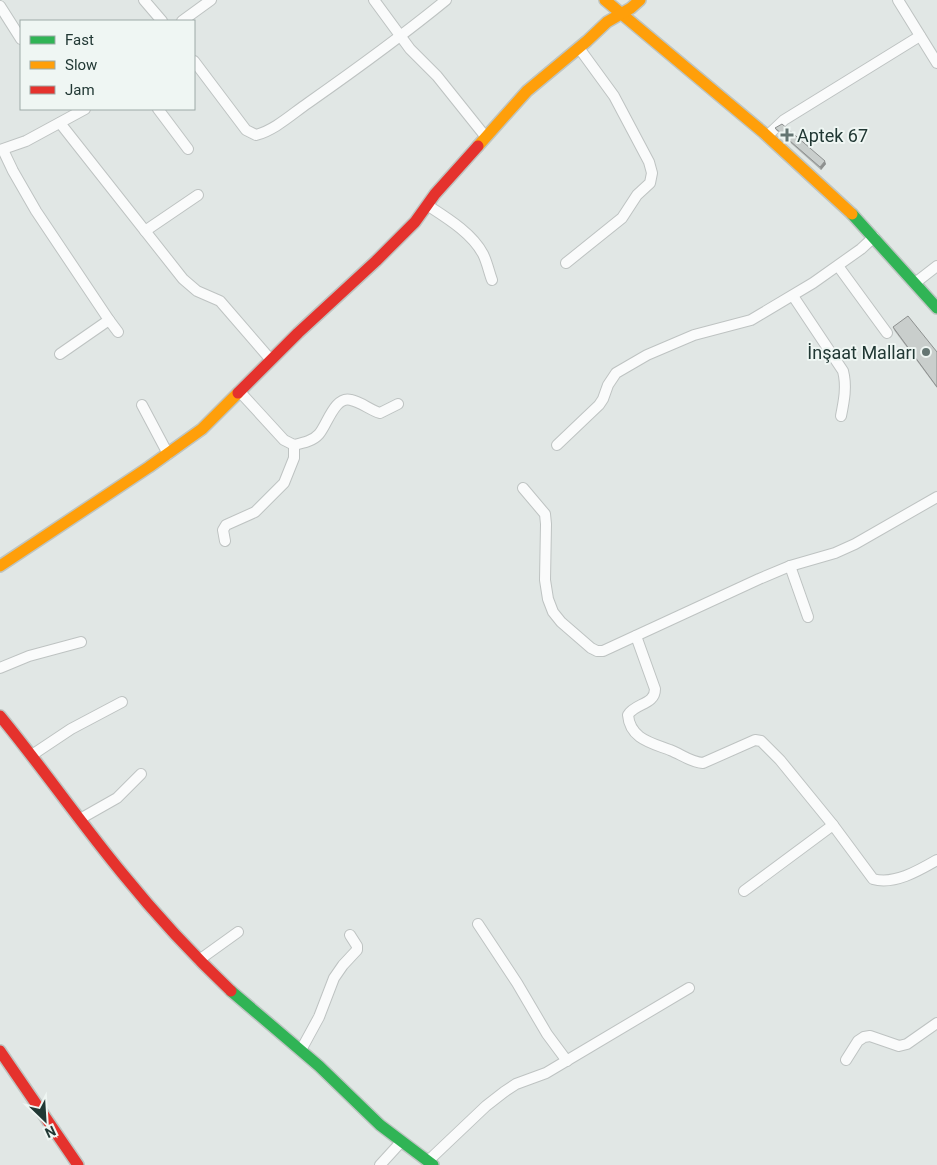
<svg xmlns="http://www.w3.org/2000/svg" width="937" height="1165" font-family="Roboto,sans-serif">
<rect width="100%" height="100%" fill="#e1e7e5"/>
<g fill="none" stroke-linecap="round" stroke-linejoin="round">
<defs>
<g id="street">
<polyline points="144,0 162,21"/>
<polyline points="374,0 410,49 437,76 485,136"/>
<polyline points="898,0 937,63"/>
<polyline points="0,6 21,39"/>
<polyline points="182,21 211,0"/>
<path d="M194 61 246 130 256 135C275 130 292 114 308 103 355 70 402 36 446 0"/>
<polyline points="158,109 188,149"/>
<polyline points="60,123 183,279 197,291 220,301 271,360"/>
<polyline points="767,136 784,120 920,36"/>
<polyline points="0,150 26,141 85,109"/>
<polyline points="3,150 13,171 36,211 109,320 60,354"/>
<path d="M427 205C447 218 472 233 483 254 487 262 489 272 492 280"/>
<polyline points="145,231 198,195"/>
<polyline points="566,263 622,218 637,195 650,183 652,173 649,162 614,96 579,48"/>
<polyline points="838,266 887,333"/>
<polyline points="915,283 937,266"/>
<path d="M793 296 843 371C847 386 844 401 841 416"/>
<polyline points="109,320 118,332"/>
<path d="M240 392 284 440 294 445C303 443 313 441 319 434 327 425 335 395 351 400 361 402 370 410 380 413L398 404"/>
<polyline points="142,405 168,454"/>
<polyline points="557,445 599,405 603,399 608,385 616,373 647,355 694,335 751,320 813,283 861,249 874,237"/>
<polyline points="523,488 545,514 546,524 545,580 548,599 553,612 561,622 591,648 597,651 603,651 759,579 790,566 835,553 855,544 937,497"/>
<polyline points="225,541 223,530 226,525 255,512 284,483 294,458 294,445"/>
<polyline points="790,566 808,617"/>
<path d="M636 636 655 689C655 705 635 703 628 715 630 739 652 743 670 750 681 754 690 762 703 763L755 740 761 741 780 760 833 825 873 879C894 885 918 871 937 860"/>
<polyline points="0,668 29,656 81,642"/>
<polyline points="32,755 71,729 122,702"/>
<polyline points="80,819 117,798 141,774"/>
<polyline points="744,891 833,825"/>
<polyline points="478,924 517,983 547,1034 567,1061"/>
<polyline points="199,960 238,932"/>
<polyline points="301,1050 319,1017 334,978 343,965 357,950 357,946 350,935"/>
<polyline points="846,1060 858,1041 864,1037 870,1036 899,1046 907,1044 937,1023"/>
<polyline points="428,1161 486,1106 504,1092 516,1084 546,1073 689,988"/>
<polyline points="380,1165 401,1142"/>
</g>
<g id="fast">
<polyline points="852,214 937,308"/>
<polyline points="231,991 319,1066 380,1125 433,1165"/>
</g>
<g id="slow">
<polyline points="605,0 764,133 852,214"/>
<polyline points="478,146 527,91 587,41 607,22 631,8 640,0"/>
<polyline points="0,566 149,467 202,429 238,393"/>
</g>
<g id="jam">
<polyline points="238,393 298,333 376,261 415,222 435,194 478,146"/>
<path d="M0 716C42 767 80 822 122 873 156 915 192 954 231 991"/>
<polyline points="0,1051 78,1165"/>
</g>
</defs>
<use href="#street" stroke="#bec3c2" stroke-width="12"/>
<use href="#fast" stroke="#bec5c2" stroke-width="14"/>
<use href="#slow" stroke="#bec5c2" stroke-width="14"/>
<use href="#jam" stroke="#bec5c2" stroke-width="14"/>
<use href="#street" stroke="#fafbfb" stroke-width="10"/>
<use href="#fast" stroke="#30b455" stroke-width="11"/>
<use href="#slow" stroke="#ff9f0a" stroke-width="11"/>
<use href="#jam" stroke="#e5322d" stroke-width="11"/>
</g>
<g fill="#adb1af">
<polygon points="775,128 826,164 821,170 776,130"/>
<polygon points="893,327 937,352 937,388 894,330"/>
</g>
<polygon fill="#8d908f" points="825,161 826,164 821,170 820,167"/>
<g fill="#c9cecc" stroke="#8d908f">
<polygon points="782,124 825,161 820,167 775,128"/>
<polygon points="908,316 937,352 937,387 893,327"/>
</g>
<g fill="#647572" stroke="#eff6f3" stroke-width="2">
<path d="M784.5 127.5h5v5h5v5h-5v5h-5v-5h-5v-5h5z"/>
<circle cx="926" cy="352" r="5"/>
</g>
<g text-anchor="middle" dominant-baseline="central" stroke-width="4" stroke-linejoin="round" paint-order="stroke">
<g font-size="18" fill="#213834" stroke="#eff6f3" text-anchor="start">
<text x="797" y="135">Aptek 67</text>
<text x="916" y="352" text-anchor="end">İnşaat Malları</text>
</g>
</g>
<rect x="20" y="20" width="175" height="90" fill="#eff6f3" stroke="#9daaa7"/>
<rect x="30" y="36" width="25" height="8" fill="#30b455" stroke="#9daaa7"/>
<text x="65" y="45" font-size="15" fill="#213834">Fast</text>
<rect x="30" y="61" width="25" height="8" fill="#ff9f0a" stroke="#9daaa7"/>
<text x="65" y="70" font-size="15" fill="#213834">Slow</text>
<rect x="30" y="86" width="25" height="8" fill="#e5322d" stroke="#9daaa7"/>
<text x="65" y="95" font-size="15" fill="#213834">Jam</text>
<g transform="translate(45 1120) rotate(155)" stroke="#eff6f3" stroke-width="4" paint-order="stroke">
<path d="M0-4L9 19L0 12L-9 19Z" fill="#213834"/>
<text y="-8" font-size="14" font-weight="bold" text-anchor="middle" fill="#213834">N</text>
</g>
</svg>
